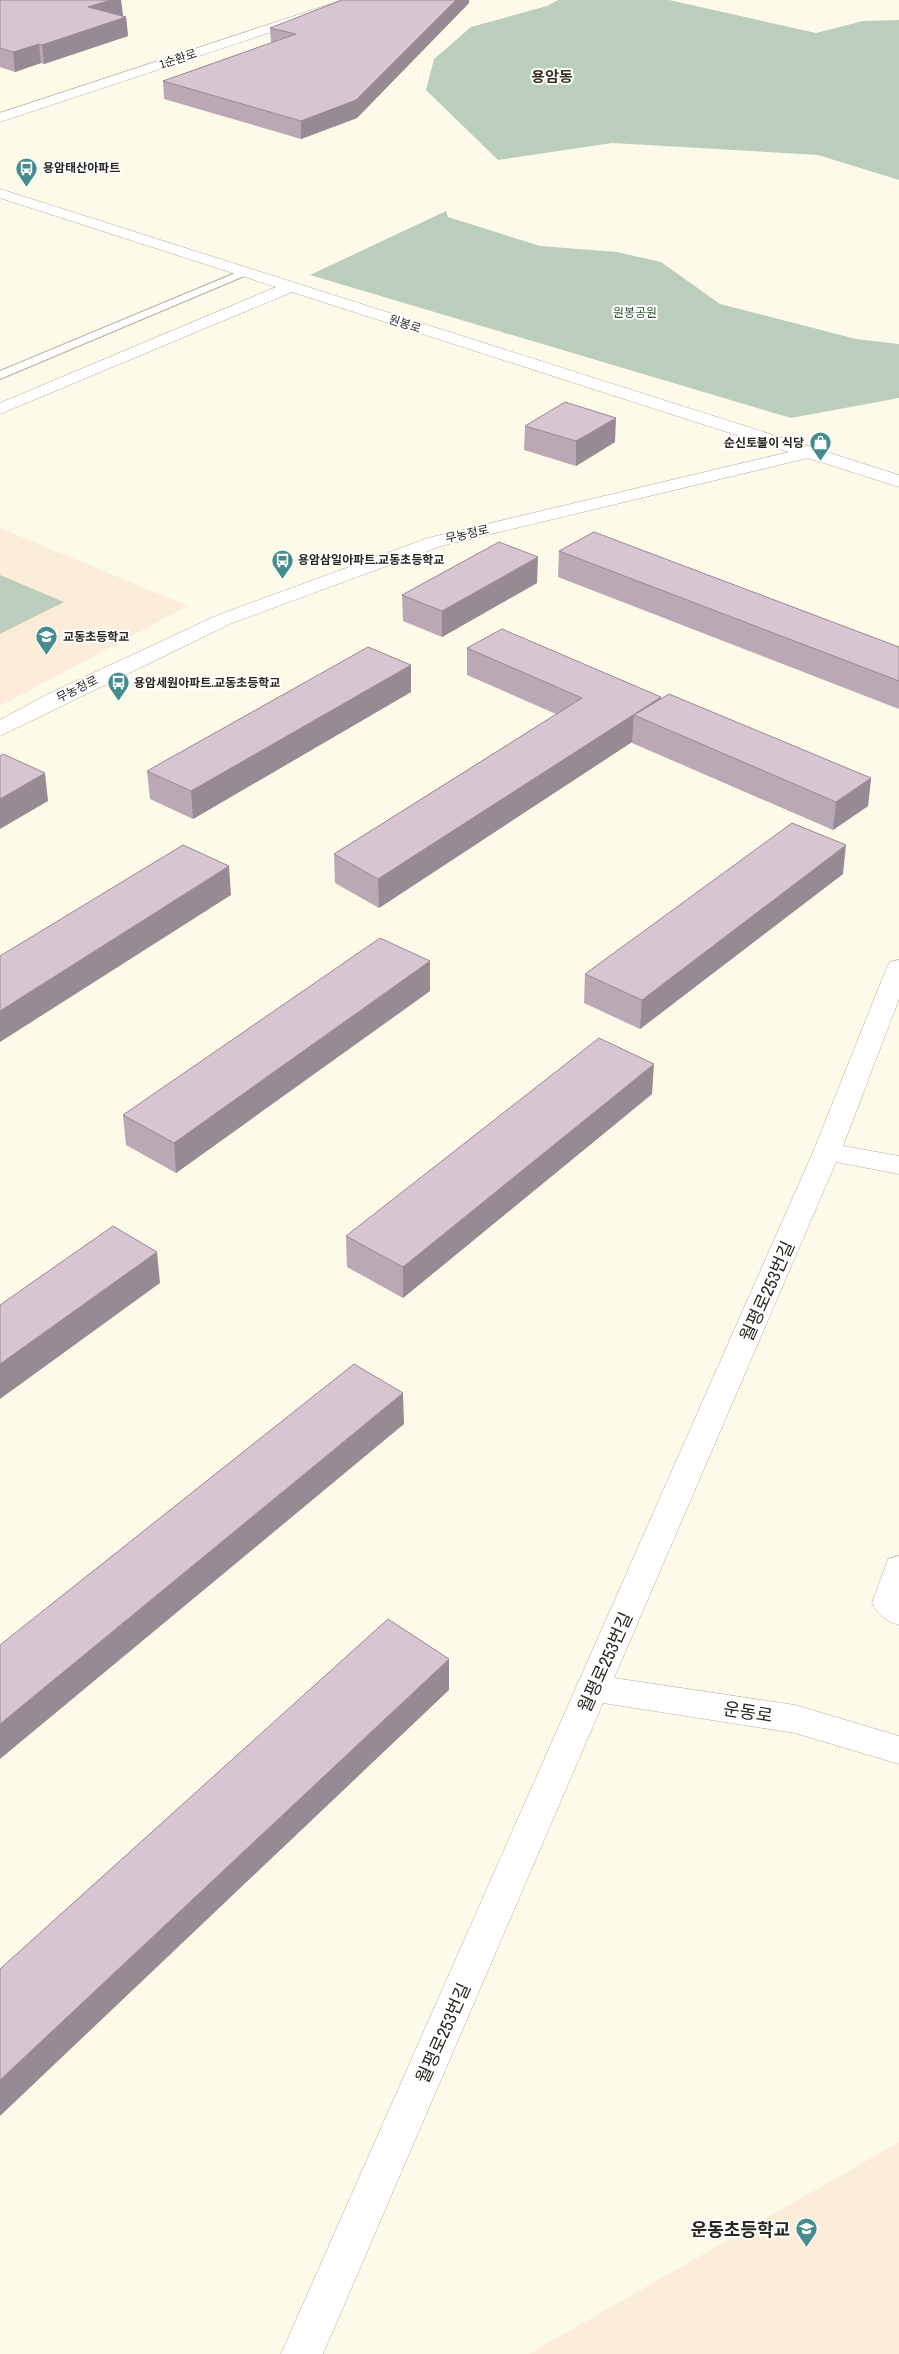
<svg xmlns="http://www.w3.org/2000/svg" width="899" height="2354" font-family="'Archivo Narrow','Noto Sans KR',sans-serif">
<rect width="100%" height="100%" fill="#fefae9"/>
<g fill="#fcedda">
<polygon points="0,528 188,606 0,706"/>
<polygon points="899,2142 899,2354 529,2354"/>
</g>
<g fill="#bbcebb">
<polygon points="558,0 669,0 816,33 863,21 899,20 899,180 818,155 612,143 498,160 426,90 434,59 471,27 547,6"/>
<polygon points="446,211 448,217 540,246 617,252 661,262 720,304 856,339 899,344 899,398 791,418 310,275"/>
<polygon points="0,575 64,602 0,634"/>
</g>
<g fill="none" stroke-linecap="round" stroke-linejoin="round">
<defs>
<polygon id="lane" points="245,269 249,270 249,274 0,379 0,371"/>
<g id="street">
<polygon points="0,189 899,475 899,487 808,458 441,546 232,623 0,736 0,720 48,694 218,615 428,538 789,452 292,292 0,414 0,403 276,287 0,198"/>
<polygon points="899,960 899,999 843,1146 899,1156 899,1174 836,1162 614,1678 795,1705 899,1736 899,1764 795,1733 603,1703 323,2354 281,2354 813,1152 887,967 890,962"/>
<path d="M899 1556V1625C886 1621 878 1615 872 1603L888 1559Z"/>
</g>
<polygon id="secondary" points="343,0 361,0 359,3 0,122 0,113"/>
</defs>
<use href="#lane" stroke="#b2ad9a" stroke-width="2"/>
<use href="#street" stroke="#b2ad9a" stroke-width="1"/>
<use href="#secondary" stroke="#b2ad9a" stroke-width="1"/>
<use href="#lane" fill="#fff" fill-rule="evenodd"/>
<use href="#street" fill="#fff" fill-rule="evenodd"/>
<use href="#secondary" fill="#fff" fill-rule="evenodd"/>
</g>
<g fill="#baa9b5">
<polygon points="0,0 121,0 123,16 126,17 128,36 44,64 41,63 15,72 0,67"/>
<polygon points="469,3 357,118 301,139 164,99 163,81 271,43 270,28"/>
<polygon points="525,426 615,442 576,466 524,450"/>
<polygon points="559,551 899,647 899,709 558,577"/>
<polygon points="537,583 442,637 403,621 402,595"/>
<polygon points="467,648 661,699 871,778 868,806 833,830 632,743 632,742 379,908 335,883 334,854 556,714 467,675"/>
<polygon points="411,665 411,692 193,819 150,799 147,771"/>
<polygon points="843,874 640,1029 584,1003 585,974"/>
<polygon points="430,991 176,1173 126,1145 123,1115"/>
<polygon points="652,1094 403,1298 347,1267 346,1236"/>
</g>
<g fill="#978a93">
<polygon points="111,0 121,0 123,16 88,7"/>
<polygon points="456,0 469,0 469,3 357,118 301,139 301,121"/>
<polygon points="126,17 128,36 44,64 42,45"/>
<polygon points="39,44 41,63 15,72 13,52"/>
<polygon points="616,418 615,442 576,466 576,441"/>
<polygon points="538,557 537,583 442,637 442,611"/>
<polygon points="411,665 411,692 193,819 191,791"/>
<polygon points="661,697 660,724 634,715 632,742 379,908 378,879"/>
<polygon points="45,773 48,801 0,829 0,799"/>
<polygon points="871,778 868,806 833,830 836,802"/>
<polygon points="846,845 843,874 640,1029 642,1000"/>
<polygon points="229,866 231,895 0,1042 0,1011"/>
<polygon points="430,961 430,991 176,1173 174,1143"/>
<polygon points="654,1064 652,1094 403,1298 403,1267"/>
<polygon points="157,1252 160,1283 0,1399 0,1364"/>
<polygon points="403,1393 404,1424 0,1759 0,1724"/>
<polygon points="449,1659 449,1690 0,2116 0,2080"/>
</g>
<g fill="#d8c5d2" stroke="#978a93">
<polygon points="0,0 111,0 88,7 126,17 42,45 39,44 13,52 0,48"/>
<polygon points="342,0 456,0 356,100 301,121 163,81 296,34 270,28"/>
<polygon points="565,402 616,418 576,441 525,426"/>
<polygon points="594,532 899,647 899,681 559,551"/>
<polygon points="499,542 538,557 442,611 402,595"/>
<polygon points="502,629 661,697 378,879 334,854 582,698 467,648"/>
<polygon points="368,647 411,665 191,791 147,771"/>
<polygon points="669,694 871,778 836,802 634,715"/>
<polygon points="3,754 45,773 0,799 0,756"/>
<polygon points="792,823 846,845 642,1000 585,974"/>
<polygon points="183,845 229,866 0,1011 0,956"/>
<polygon points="380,938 430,961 174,1143 123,1115"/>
<polygon points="599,1038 654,1064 403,1267 346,1236"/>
<polygon points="113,1226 157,1252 0,1364 0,1305"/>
<polygon points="354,1364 403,1393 0,1724 0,1645"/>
<polygon points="388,1619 449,1659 0,2080 0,1969"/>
</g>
<defs>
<symbol id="bus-pin" viewBox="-11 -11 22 30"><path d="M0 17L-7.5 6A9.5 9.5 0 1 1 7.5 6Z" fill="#448c8e" stroke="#fff"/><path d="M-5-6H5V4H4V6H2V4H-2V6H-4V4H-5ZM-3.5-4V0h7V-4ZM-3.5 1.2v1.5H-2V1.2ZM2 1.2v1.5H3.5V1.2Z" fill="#fff"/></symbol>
<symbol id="shop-pin" viewBox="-11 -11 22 30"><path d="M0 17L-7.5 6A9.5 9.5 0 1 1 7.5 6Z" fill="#448c8e" stroke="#fff"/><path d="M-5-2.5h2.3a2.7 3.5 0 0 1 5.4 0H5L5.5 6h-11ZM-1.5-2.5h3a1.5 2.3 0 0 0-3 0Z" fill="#fff"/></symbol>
<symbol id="school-pin" viewBox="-11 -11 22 30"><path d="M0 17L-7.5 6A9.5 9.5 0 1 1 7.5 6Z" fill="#448c8e" stroke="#fff"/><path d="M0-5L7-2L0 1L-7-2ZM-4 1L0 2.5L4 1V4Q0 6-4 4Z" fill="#fff"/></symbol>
</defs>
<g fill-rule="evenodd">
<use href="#bus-pin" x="14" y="156" width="25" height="34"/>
<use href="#shop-pin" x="808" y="430" width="25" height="34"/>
<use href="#bus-pin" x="270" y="548" width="25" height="34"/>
<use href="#school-pin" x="34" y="624" width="25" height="34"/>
<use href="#bus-pin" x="106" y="670" width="25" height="34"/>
<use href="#school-pin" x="794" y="2216" width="25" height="34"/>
</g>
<g text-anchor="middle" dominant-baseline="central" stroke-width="4" stroke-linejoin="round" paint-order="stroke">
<g font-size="12" fill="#29271f" stroke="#fff">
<text transform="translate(178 59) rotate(-18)">1순환로</text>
<text transform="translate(405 324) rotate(18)">원봉로</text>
<text transform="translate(467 534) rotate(-13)">무농정로</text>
<text transform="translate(77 689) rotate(-26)">무농정로</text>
</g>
<g font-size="12" font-weight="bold" fill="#29271f" stroke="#fff" text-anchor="start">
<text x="43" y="168">용암태산아파트</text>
<text x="804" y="443" text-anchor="end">순신토불이 식당</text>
<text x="298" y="560">용암삼일아파트.교동초등학교</text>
<text x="63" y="637">교동초등학교</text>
<text x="134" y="683">용암세원아파트.교동초등학교</text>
</g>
<g font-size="12" fill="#2f5832" stroke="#fff">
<text x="635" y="313">원봉공원</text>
</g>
<g font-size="15" font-weight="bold" fill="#383324" stroke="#fff">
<text x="552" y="76">용암동</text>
</g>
<g font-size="18" fill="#29271f" stroke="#fff">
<text transform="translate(767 1291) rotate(-66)">월평로253번길</text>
<text transform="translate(605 1662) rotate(-66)">월평로253번길</text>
<text transform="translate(748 1712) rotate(9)">운동로</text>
<text transform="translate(443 2033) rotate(-66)">월평로253번길</text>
</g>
<g font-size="18" font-weight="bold" fill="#29271f" stroke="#fff" text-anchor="end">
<text x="790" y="2229">운동초등학교</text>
</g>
</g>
</svg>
